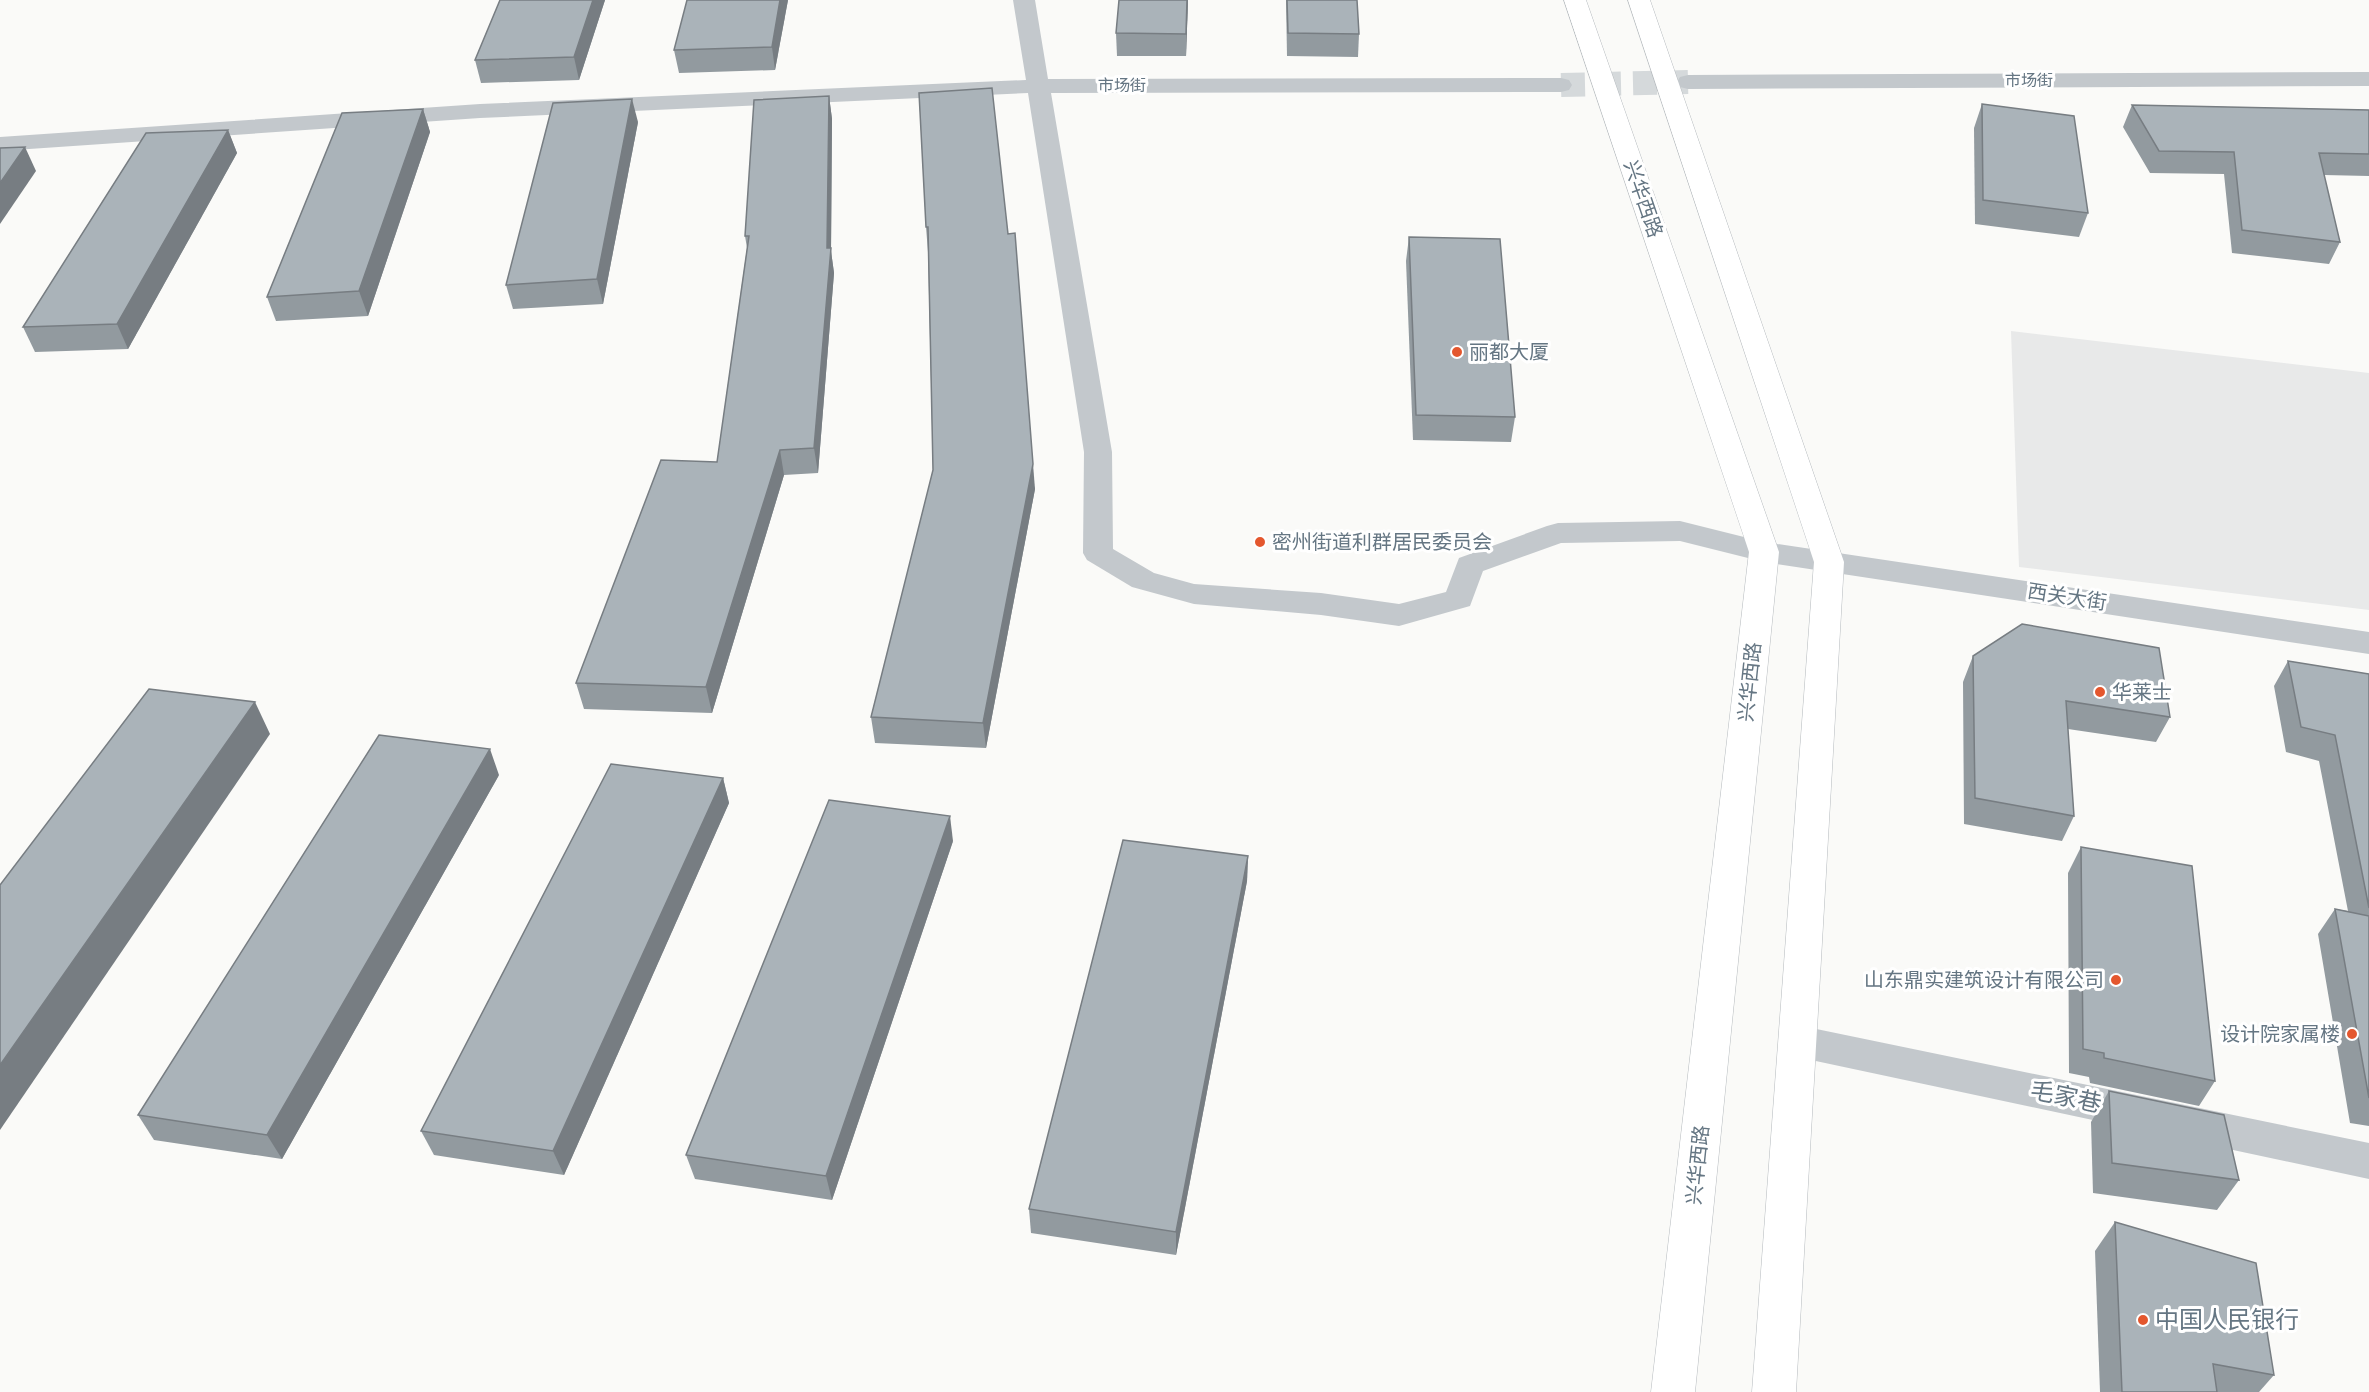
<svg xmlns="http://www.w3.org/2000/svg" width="2369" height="1392" font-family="'Nunito Sans','Noto Sans SC',sans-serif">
<rect width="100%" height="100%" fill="#fafaf8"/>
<polygon fill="#e8e9e9" points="2011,331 2369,373 2369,610 2019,567"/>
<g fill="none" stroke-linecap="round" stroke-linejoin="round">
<polyline stroke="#d5d9db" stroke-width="24" stroke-dasharray="24 12" stroke-linecap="butt" points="1561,85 1688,82"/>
<defs>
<g id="major">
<polygon points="1564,0 1586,0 1779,552 1695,1392 1651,1392 1749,552"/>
<polygon points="1628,0 1650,0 1844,562 1796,1392 1752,1392 1814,562"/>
</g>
</defs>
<use href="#major" stroke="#b5babe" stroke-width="1"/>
<g fill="#c3c8cc" fill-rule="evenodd">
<polygon points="1013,0 1035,0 1048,79 1561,78 1569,80 1572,85 1569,90 1561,92 1051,93 1112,452 1113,549 1154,573 1194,584 1321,593 1399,604 1446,592 1459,558 1547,526 1558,523 1680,521 1764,542 2369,632 2369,654 1764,562 1680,541 1561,543 1483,571 1470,606 1399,626 1321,615 1194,604 1132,587 1087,560 1083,553 1084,452 1028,93 480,118 0,151 0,137 480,104 1026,80"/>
<polygon points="2369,72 2369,86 1688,89 1680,87 1677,82 1680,77 1688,75"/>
<polygon points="1797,1025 2369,1143 2369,1179 1797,1057 1783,1052 1778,1041 1783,1030"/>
</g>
<use href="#major" fill="#fff" fill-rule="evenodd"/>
</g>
<g fill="#929a9f">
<polygon points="500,0 605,0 579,80 481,83 475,60"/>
<polygon points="788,0 775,70 679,73 674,50"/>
<polygon points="1119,0 1188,0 1186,56 1117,56 1116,33"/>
<polygon points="1286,0 1357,0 1359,34 1358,57 1287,56"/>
<polygon points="919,93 1035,489 986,748 875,743 871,717 933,470 928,252 926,227"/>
<polygon points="829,96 832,119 831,251 834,273 818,473 784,475 712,713 584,709 576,683 717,462 747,248 745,236"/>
<polygon points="1982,104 2088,213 2079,237 1975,224 1974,128"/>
<polygon points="2132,105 2369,110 2369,176 2324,175 2340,242 2329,264 2232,253 2224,174 2150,173 2123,127"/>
<polygon points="423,109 430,132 368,316 276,321 267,297"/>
<polygon points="638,122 603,304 513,309 506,285"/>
<polygon points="228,130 237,153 128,349 35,352 23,327"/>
<polygon points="1409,237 1515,417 1511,442 1413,440 1406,261"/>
<polygon points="1973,656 2170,717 2156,742 2068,729 2074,816 2062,841 1964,824 1963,682"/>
<polygon points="2288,661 2369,674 2369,1126 2350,1123 2318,934 2335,909 2348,911 2319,761 2286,752 2274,686"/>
<polygon points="499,775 282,1159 154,1140 138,1115"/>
<polygon points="723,778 729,803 564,1175 434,1155 421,1131"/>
<polygon points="953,841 832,1200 695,1179 686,1155"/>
<polygon points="2081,847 2215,1081 2199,1106 2090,1083 2089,1077 2069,1073 2068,873"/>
<polygon points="1248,856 1247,881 1176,1255 1031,1233 1029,1209"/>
<polygon points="2109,1091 2239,1180 2217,1210 2093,1193 2091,1122"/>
<polygon points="2115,1222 2274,1375 2259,1392 2100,1392 2095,1251"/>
</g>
<g fill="#777d82">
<polygon points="593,0 605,0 579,80 574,57"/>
<polygon points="780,0 788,0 775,70 772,47"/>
<polygon points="1187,0 1188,0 1186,56 1186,34"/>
<polygon points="829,96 832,119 831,251 834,273 818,473 814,448 827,248"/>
<polygon points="632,99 638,122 603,304 597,279"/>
<polygon points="423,109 430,132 368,316 359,291"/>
<polygon points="228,130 237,153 128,349 117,324"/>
<polygon points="25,147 36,171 0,224 0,183"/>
<polygon points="780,450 784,475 712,713 706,687"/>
<polygon points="1033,464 1035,489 986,748 983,723"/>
<polygon points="255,702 270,734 0,1130 0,1065"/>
<polygon points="490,749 499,775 282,1159 267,1135"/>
<polygon points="723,778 729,803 564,1175 553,1151"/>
<polygon points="950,816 953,841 832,1200 826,1176"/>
<polygon points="1248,856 1247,881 1176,1255 1176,1232"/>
</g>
<g fill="#aab3b9" stroke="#777d82" stroke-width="1.5">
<polygon points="500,0 593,0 574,57 475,60"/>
<polygon points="687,0 780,0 772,47 674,50"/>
<polygon points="1119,0 1187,0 1186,34 1116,33"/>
<polygon points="1287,0 1357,0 1359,34 1288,33"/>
<polygon points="992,88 1008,234 1015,233 1033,464 983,723 871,717 933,470 928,227 926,227 919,93"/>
<polygon points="829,96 827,248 831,248 814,448 780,450 706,687 576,683 661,460 717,462 749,236 745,236 754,100"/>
<polygon points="632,99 597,279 506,285 553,103"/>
<polygon points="1982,104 2074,116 2088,213 1983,200"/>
<polygon points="2132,105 2369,110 2369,154 2319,153 2340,242 2242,230 2234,152 2159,151"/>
<polygon points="423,109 359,291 267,297 342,113"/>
<polygon points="228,130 117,324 23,327 146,133"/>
<polygon points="25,147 0,183 0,148"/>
<polygon points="1409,237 1500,239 1515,417 1416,415"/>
<polygon points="2022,624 2159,648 2170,717 2066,701 2074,816 1975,798 1973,656"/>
<polygon points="2288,661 2369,674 2369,908 2335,735 2301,727"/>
<polygon points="149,689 255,702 0,1065 0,885"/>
<polygon points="379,735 490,749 267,1135 138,1115"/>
<polygon points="611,764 723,778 553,1151 421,1131"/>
<polygon points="829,800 950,816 826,1176 686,1155"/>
<polygon points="1123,840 1248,856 1176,1232 1029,1209"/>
<polygon points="2081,847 2192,866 2215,1081 2104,1058 2104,1053 2083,1049"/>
<polygon points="2335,909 2369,916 2369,1098"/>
<polygon points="2109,1091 2224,1115 2239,1180 2112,1163"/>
<polygon points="2115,1222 2256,1263 2274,1375 2213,1364 2217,1392 2122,1392"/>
</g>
<g fill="#e4572e" stroke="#fff" stroke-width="2">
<circle cx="1457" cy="352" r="6"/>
<circle cx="1260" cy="542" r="6"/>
<circle cx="2100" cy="692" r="6"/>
<circle cx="2116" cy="980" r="6"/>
<circle cx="2352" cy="1034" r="6"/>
<circle cx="2143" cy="1320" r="6"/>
</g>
<g text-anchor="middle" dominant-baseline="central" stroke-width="6" stroke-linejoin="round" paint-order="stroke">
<g font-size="16" fill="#657683" stroke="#fff">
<text x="2029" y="81">市场街</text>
<text x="1122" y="86">市场街</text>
</g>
<g font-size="20" fill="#657683" stroke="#fff">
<text transform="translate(1643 199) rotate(71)">兴华西路</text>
<text transform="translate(2067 597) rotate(9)">西关大街</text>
<text transform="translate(1750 682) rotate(-84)">兴华西路</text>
<text transform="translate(1698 1165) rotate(-84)">兴华西路</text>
</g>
<g font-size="20" fill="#657683" stroke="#fff" text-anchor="start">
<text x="1469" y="352">丽都大厦</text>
<text x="1272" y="542">密州街道利群居民委员会</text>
<text x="2112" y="692">华莱士</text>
<text x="2104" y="980" text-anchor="end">山东鼎实建筑设计有限公司</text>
<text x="2340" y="1034" text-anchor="end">设计院家属楼</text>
</g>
<g font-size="24" fill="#657683" stroke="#fff">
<text transform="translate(2066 1097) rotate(12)">毛家巷</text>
</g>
<g font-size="24" fill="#657683" stroke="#fff" text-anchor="start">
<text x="2155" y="1320">中国人民银行</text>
</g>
</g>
</svg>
